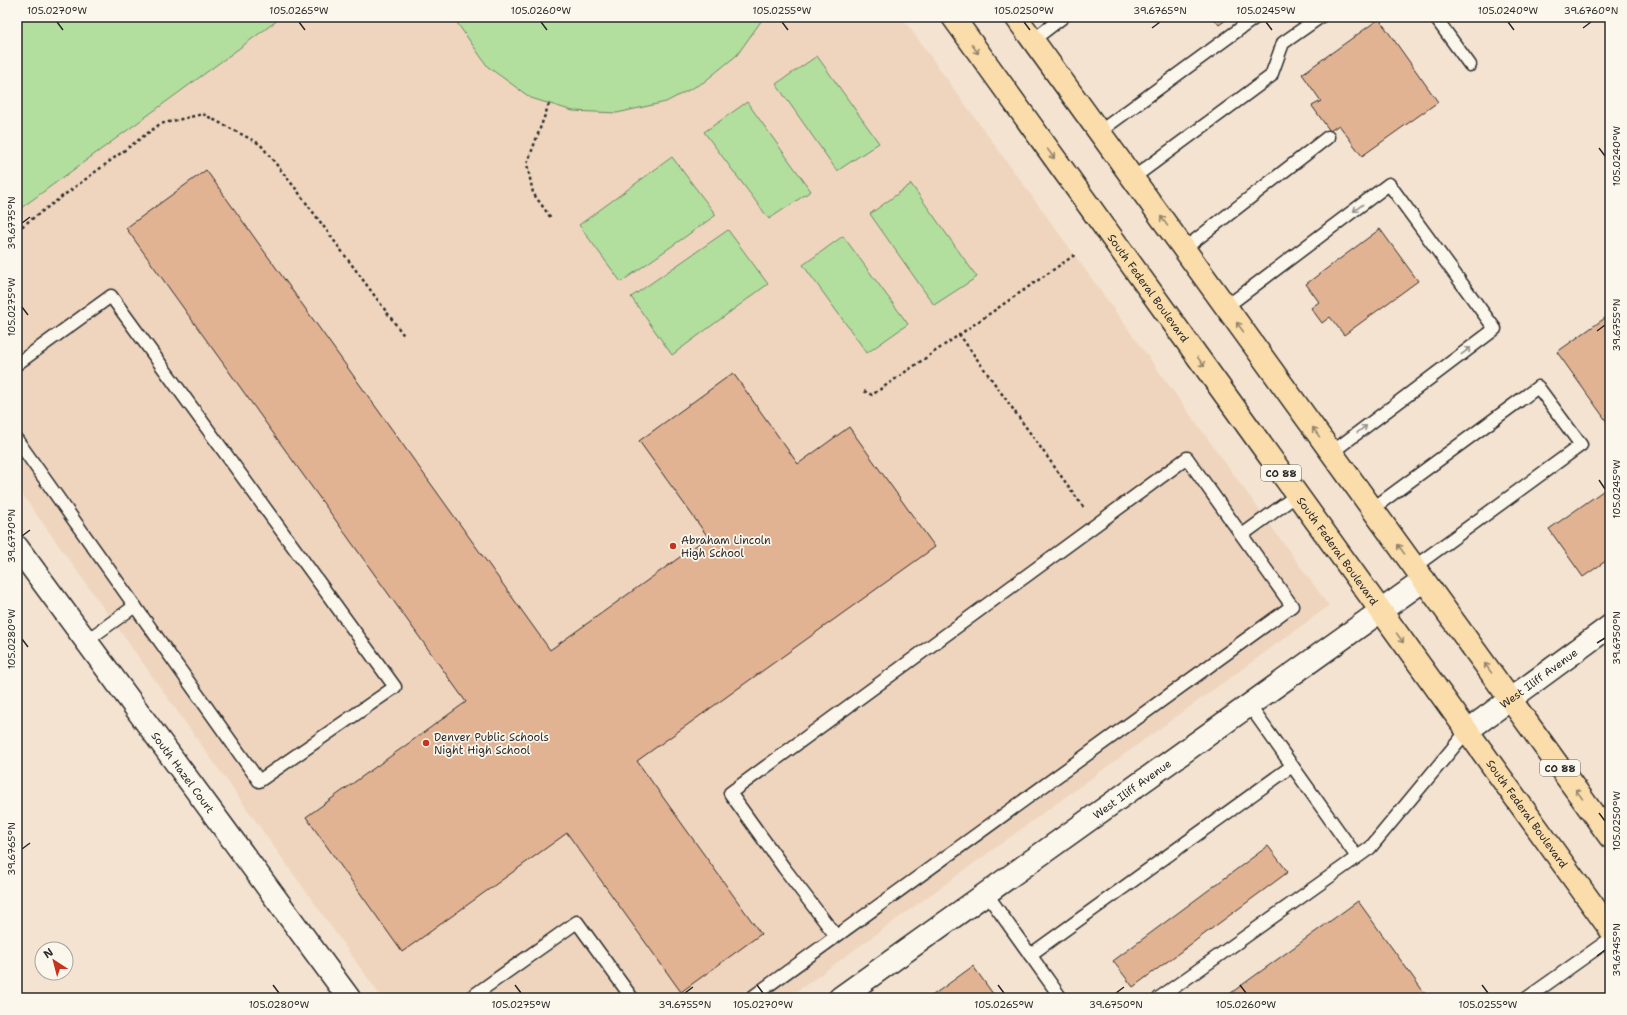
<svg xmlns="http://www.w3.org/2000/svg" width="1627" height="1015" font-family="'Shantell Sans',sans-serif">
<rect width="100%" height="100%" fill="#f4e3d1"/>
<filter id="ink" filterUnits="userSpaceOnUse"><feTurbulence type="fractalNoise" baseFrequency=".025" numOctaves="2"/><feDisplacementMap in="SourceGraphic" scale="8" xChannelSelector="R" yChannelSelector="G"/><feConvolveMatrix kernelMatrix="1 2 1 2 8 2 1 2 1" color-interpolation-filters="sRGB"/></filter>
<g filter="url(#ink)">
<polygon fill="#efd5be" points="17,17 902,17 1329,606 788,998 382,998 17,487"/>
<g fill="#b2df9d" stroke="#6e8564">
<polygon points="17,17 282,17 17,211"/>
<polygon points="453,17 764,17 737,55 704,82 666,102 617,113 573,111 531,98 488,67"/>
<polygon points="817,56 879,143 837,171 776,84"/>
<polygon points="747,102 811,191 769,219 704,132"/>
<polygon points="672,157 716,215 621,282 579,225"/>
<polygon points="911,184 977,277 934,305 870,214"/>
<polygon points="728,230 768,284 672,355 631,297"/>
<polygon points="843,236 908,324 867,353 803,265"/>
</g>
<g fill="#e2b393" stroke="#2b2b2b">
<polygon points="1213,17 1230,17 1219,25"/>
<polygon points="1379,19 1438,102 1362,156 1339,125 1330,131 1312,106 1321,101 1302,74"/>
<polygon points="206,170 550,650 708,537 639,441 733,373 798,464 849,427 935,547 637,761 761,934 681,992 567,833 402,952 306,817 466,702 126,228"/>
<polygon points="1380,229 1418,281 1344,335 1330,317 1322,323 1311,308 1319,302 1306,284"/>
<polygon points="1605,318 1610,325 1610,426 1557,352"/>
<polygon points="1610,486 1610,558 1583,577 1549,529"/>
<polygon points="1268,846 1288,872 1133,987 1113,961"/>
<polygon points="1358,901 1428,998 1224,998"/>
<polygon points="973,966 996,998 929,998"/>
</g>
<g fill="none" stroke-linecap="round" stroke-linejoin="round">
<defs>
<g id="service">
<polyline points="1435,17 1470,65"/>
<polyline points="1033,40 1063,17"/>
<polyline points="1099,132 1256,17"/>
<polyline points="1133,178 1271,76 1283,43 1320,17"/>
<polyline points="1184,249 1328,137"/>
<polyline points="1226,307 1389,184 1495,329 1331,453"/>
<polyline points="17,364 111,296 395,687 259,781 17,440"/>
<polyline points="1372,509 1538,387 1581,445 1414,567"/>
<polyline points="1242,535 1297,495"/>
<polyline points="86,641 135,606"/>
<polyline points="1249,705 1357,857"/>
<polyline points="1598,820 1610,811"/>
<polyline points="986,893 1061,998"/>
<polyline points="1030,955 1292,766"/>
<polyline points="470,998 577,922 632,998"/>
<polyline points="751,998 1292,606 1187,458 730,793 784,868 836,936"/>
<polyline points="1159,998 1370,848 1467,731"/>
<polyline points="1527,998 1610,939"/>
</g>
<g id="minor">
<path id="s1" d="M17 547 349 998"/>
<path id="s2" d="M1467 731 1610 626"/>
<path id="s3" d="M840 998 1424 580"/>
</g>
<g id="primary">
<path id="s4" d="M953 17 1610 929"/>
<polyline points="1016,17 1610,837"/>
</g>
</defs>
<use href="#service" stroke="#2b2b2b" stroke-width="15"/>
<use href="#minor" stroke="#2b2b2b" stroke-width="25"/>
<use href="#primary" stroke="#2b2b2b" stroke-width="25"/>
<g stroke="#2b2b2b" stroke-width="2.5" stroke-dasharray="3 3" stroke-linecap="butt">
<polyline points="549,104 527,164 533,193 551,218"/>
<polyline points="17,230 160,124 203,114 260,144 296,189 405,337"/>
<polyline points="959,334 1084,508"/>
<polyline points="864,391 872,395 1076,254"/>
</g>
<use href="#service" stroke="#fbf7ec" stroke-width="12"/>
<use href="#minor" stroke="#fbf7ec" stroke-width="22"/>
<use href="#primary" stroke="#faddab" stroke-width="22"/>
</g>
<defs><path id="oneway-shaft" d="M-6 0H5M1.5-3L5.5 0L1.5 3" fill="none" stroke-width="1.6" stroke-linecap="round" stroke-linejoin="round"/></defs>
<g stroke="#92846b">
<use href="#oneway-shaft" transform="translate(975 49) rotate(54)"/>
<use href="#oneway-shaft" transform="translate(1051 154) rotate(54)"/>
<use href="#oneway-shaft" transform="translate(1164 221) rotate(-126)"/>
<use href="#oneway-shaft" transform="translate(1240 327) rotate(-126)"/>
<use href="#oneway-shaft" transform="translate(1201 362) rotate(54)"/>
<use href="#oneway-shaft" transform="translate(1316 432) rotate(-126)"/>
<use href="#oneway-shaft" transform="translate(1401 549) rotate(-126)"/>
<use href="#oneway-shaft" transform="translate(1400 638) rotate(54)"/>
<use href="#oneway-shaft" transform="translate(1488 668) rotate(-126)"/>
<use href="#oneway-shaft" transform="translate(1579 794) rotate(-126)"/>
</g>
<g stroke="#93918c">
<use href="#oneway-shaft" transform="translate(1358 208) rotate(143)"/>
<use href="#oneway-shaft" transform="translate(1466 351) rotate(-37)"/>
<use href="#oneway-shaft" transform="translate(1362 429) rotate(-37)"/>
</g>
</g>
<path fill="none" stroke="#2b2b2b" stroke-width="1.5" d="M57 22 63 30M299 22 305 30M541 22 547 30M782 22 788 30M1024 22 1030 30M1266 22 1272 30M1508 22 1514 30M1152 28 1160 22M1583 28 1591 22M1599 148 1605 156M22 223 30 217M22 307 28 315M1597 331 1605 325M1599 480 1605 489M22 536 30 530M22 639 28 647M1597 643 1605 638M1599 813 1605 821M22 849 30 843M1597 956 1605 950M273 985 279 993M515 985 521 993M757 985 763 993M998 985 1004 993M1240 985 1246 993M1482 985 1488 993M685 993 693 987M1116 993 1124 987"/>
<g fill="#c8321e" stroke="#fbf7ec" stroke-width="1.5">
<circle cx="673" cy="546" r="4"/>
<circle cx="426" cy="743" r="4"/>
</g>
<g text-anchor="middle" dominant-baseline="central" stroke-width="3.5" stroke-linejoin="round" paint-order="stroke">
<g fill="#fbf7ec" stroke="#696865" stroke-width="1">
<rect x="1261" y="465" width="40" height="16" rx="3"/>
<rect x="1540" y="760" width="40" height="16" rx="3"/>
</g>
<g font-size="10" font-weight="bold" fill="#2b2b2b">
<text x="1281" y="473">CO 88</text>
<text x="1560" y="768">CO 88</text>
</g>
<g font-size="11" fill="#2b2b2b" stroke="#fbf7ec">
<text stroke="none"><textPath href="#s4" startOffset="334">South Federal Boulevard</textPath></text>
<text stroke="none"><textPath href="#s4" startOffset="658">South Federal Boulevard</textPath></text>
<text stroke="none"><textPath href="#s2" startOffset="89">West Iliff Avenue</textPath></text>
<text stroke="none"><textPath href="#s1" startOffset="280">South Hazel Court</textPath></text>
<text stroke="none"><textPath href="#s3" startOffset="359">West Iliff Avenue</textPath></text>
<text stroke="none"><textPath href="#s4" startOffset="982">South Federal Boulevard</textPath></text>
</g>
<g font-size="11" fill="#2b2b2b" stroke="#fbf7ec" text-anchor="start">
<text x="681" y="540">Abraham Lincoln<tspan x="681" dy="13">High School</tspan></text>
<text x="434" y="737">Denver Public Schools<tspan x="434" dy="13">Night High School</tspan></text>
</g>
</g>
<rect width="1627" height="1015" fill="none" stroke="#fbf7ec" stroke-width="44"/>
<g transform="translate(54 961) rotate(324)"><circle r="19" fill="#fbf7ec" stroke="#a8a59f"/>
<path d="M0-3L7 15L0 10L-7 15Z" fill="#c8321e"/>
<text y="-6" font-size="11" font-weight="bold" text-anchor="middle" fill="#2b2b2b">N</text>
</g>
<rect x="22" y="22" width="1583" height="971" fill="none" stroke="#2b2b2b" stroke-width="1.5"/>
<g font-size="10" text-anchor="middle" fill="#2b2b2b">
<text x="57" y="14">105.0270°W</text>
<text x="299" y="14">105.0265°W</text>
<text x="541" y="14">105.0260°W</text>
<text x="782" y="14">105.0255°W</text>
<text x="1024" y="14">105.0250°W</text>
<text x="1160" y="14">39.6765°N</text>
<text x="1266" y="14">105.0245°W</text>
<text x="1508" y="14">105.0240°W</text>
<text x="1591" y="14">39.6760°N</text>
<text transform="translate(1616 156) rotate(-90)" y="4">105.0240°W</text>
<text transform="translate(11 223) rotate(-90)" y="4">39.6775°N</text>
<text transform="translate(11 307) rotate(-90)" y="4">105.0275°W</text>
<text transform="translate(1616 325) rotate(-90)" y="4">39.6755°N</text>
<text transform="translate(1616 489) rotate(-90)" y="4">105.0245°W</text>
<text transform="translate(11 536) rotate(-90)" y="4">39.6770°N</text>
<text transform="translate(1616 638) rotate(-90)" y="4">39.6750°N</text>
<text transform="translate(11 639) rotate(-90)" y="4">105.0280°W</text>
<text transform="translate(1616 821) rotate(-90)" y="4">105.0250°W</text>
<text transform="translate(11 849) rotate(-90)" y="4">39.6765°N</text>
<text transform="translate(1616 950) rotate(-90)" y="4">39.6745°N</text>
<text x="279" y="1008">105.0280°W</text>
<text x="521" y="1008">105.0275°W</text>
<text x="685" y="1008">39.6755°N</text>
<text x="763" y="1008">105.0270°W</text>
<text x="1004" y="1008">105.0265°W</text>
<text x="1116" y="1008">39.6750°N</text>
<text x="1246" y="1008">105.0260°W</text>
<text x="1488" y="1008">105.0255°W</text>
</g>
</svg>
